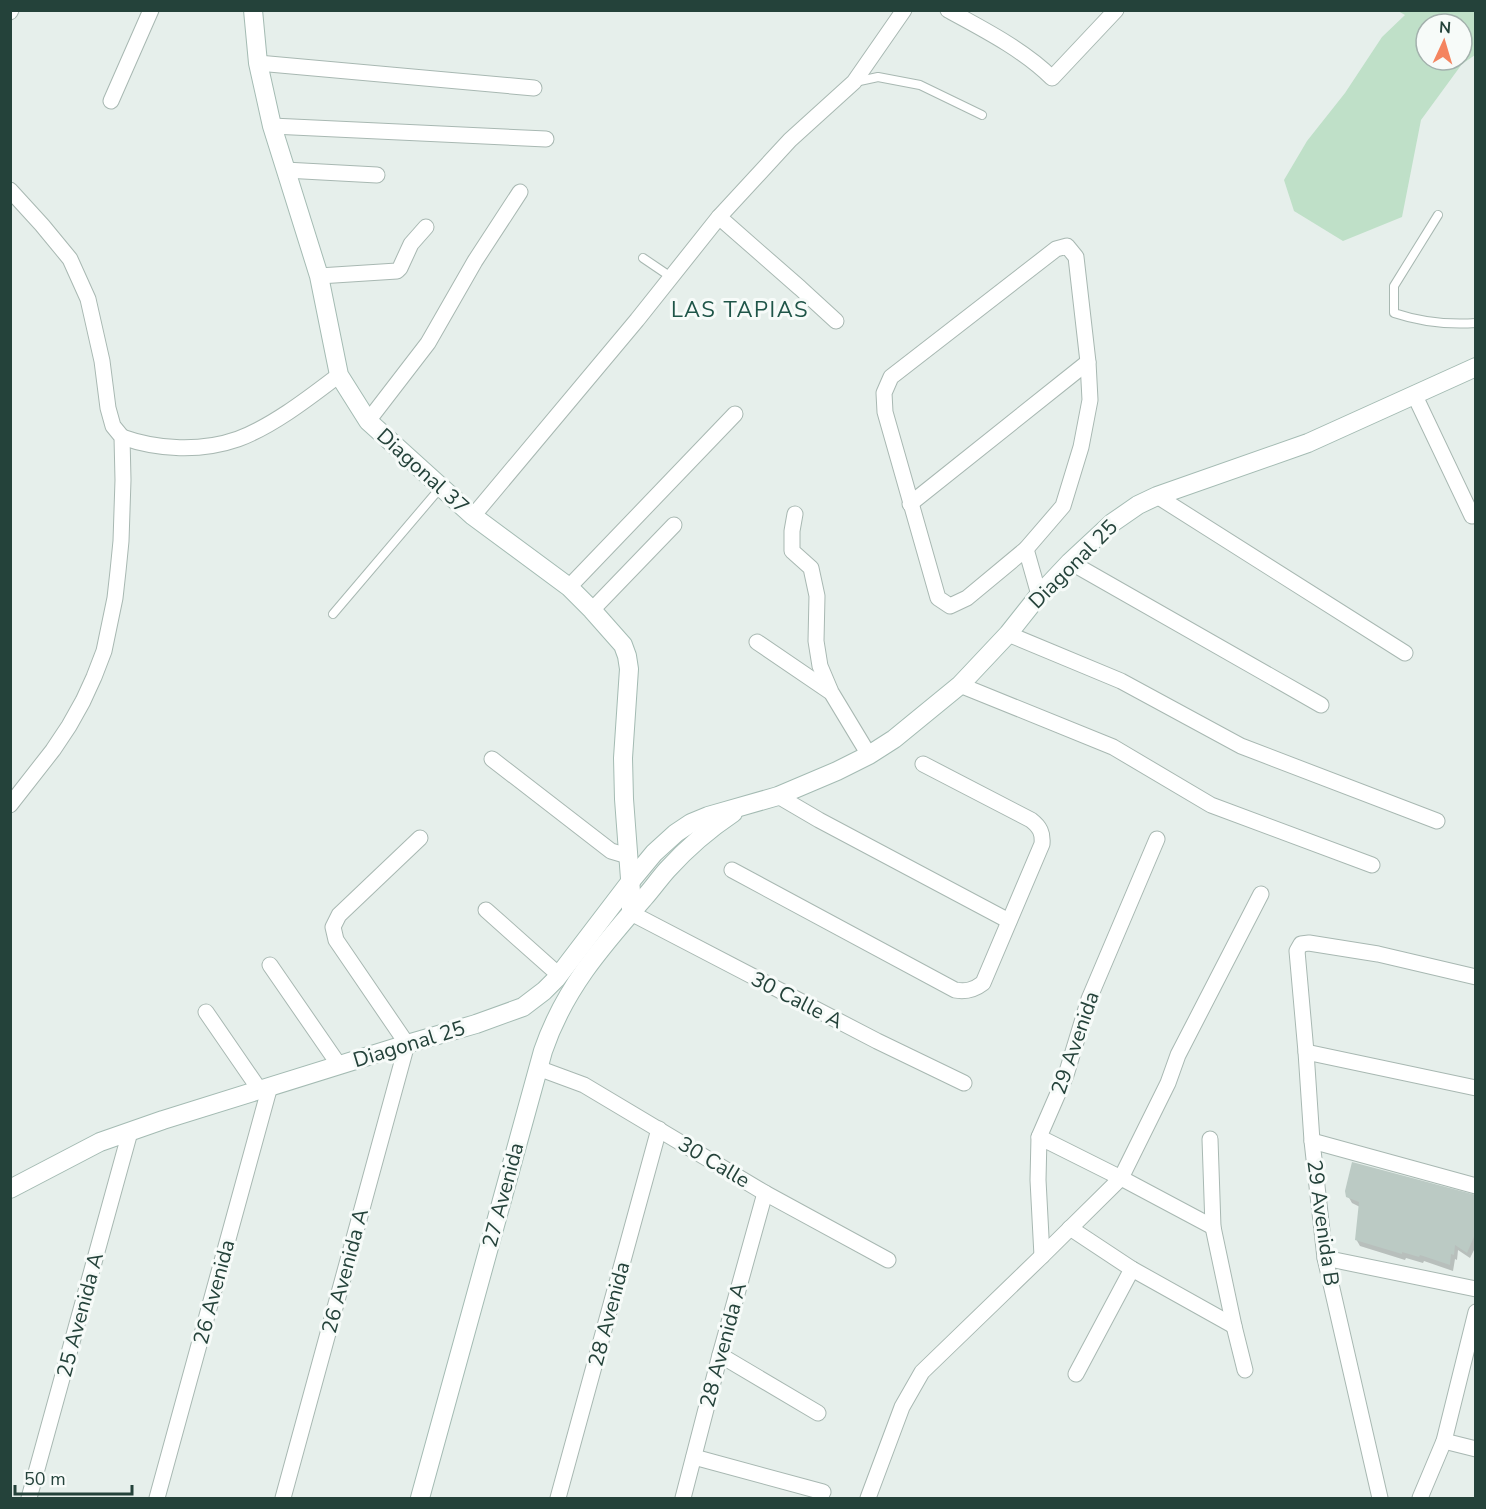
<svg xmlns="http://www.w3.org/2000/svg" width="1486" height="1509" font-family="'Nunito Sans',sans-serif">
<rect width="100%" height="100%" fill="#e6efeb"/>
<path fill="#bfe0c8" fill-rule="evenodd" d="M1398 11H1475V55L1462 64 1421 120 1402 217 1343 241 1294 211 1284 180 1307 141 1345 93 1382 37 1405 15ZM1426 24H1462V60H1426Z"/>
<polygon fill="#0003" points="1348,1196 1476,1197 1476,1246 1470,1258 1458,1250 1457,1260 1455,1259 1453,1271 1424,1261 1423,1263 1406,1258 1405,1260 1360,1246 1356,1239 1360,1207 1352,1203"/>
<polygon fill="#bbcac4" points="1352,1162 1476,1195 1476,1232 1467,1253 1455,1245 1454,1255 1451,1254 1450,1265 1420,1255 1419,1257 1402,1252 1402,1254 1355,1240 1359,1202 1346,1197 1345,1191"/>
<g fill="none" stroke-linecap="round" stroke-linejoin="round">
<defs>
<g id="lane">
<polyline points="855,82 878,77 920,85 982,115"/>
<path d="M1438 215 1394 286V313C1421 322 1448 325 1476 323"/>
<polyline points="643,258 671,277"/>
<polyline points="333,614 441,487"/>
</g>
<g id="street">
<path d="M948 10C983 29 1024 50 1052 78L1116 10"/>
<polyline points="10,12 11,10"/>
<polyline points="258,63 534,88"/>
<polyline points="111,101 151,10"/>
<polyline points="272,126 546,139"/>
<polyline points="285,170 377,175"/>
<polyline points="10,190 42,225 70,259 88,299 102,361 108,408 113,426 122,437 123,480 121,541 118,571 115,598 104,651 94,677 83,701 69,726 53,750 10,805"/>
<polyline points="719,217 800,288 836,321"/>
<polygon points="1067,246 1076,257 1088,362 1090,400 1081,447 1063,506 1026,549 967,598 950,606 938,598 885,412 884,393 891,377 1056,249"/>
<polyline points="319,276 397,271 400,268 411,244 426,227"/>
<polyline points="1414,394 1472,516"/>
<polyline points="368,421 428,343 475,261 520,192"/>
<path d="M122 437C158 450 201 452 238 439 273 426 310 397 339 375"/>
<polyline points="1157,496 1405,653"/>
<polyline points="910,504 1088,362"/>
<polyline points="795,514 792,531 792,551 811,568 817,596 816,641 820,666 831,692 869,755"/>
<polyline points="473,516 637,320 719,217 790,140 854,82 904,10"/>
<polyline points="1026,549 1039,595"/>
<polyline points="1070,562 1321,705"/>
<polyline points="569,587 735,414"/>
<polyline points="592,610 674,525"/>
<polyline points="1008,634 1121,681 1241,746 1437,821"/>
<polyline points="757,642 829,691"/>
<polyline points="960,685 1113,747 1211,805 1372,865"/>
<polyline points="492,759 611,851 628,856"/>
<polyline points="778,796 819,820 1009,921"/>
<path d="M732 870 955 990C966 992 974 990 983 983L1042 844C1043 833 1040 827 1031 820L923 764"/>
<polyline points="486,910 559,975"/>
<polyline points="631,913 877,1041 964,1083"/>
<polyline points="270,965 339,1065"/>
<polyline points="206,1012 259,1089"/>
<polyline points="1306,1052 1476,1088"/>
<polyline points="538,1068 584,1085 765,1193 888,1260"/>
<polyline points="1039,1137 1121,1178 1213,1227"/>
<polyline points="1210,1139 1213,1227 1234,1326 1245,1370"/>
<polyline points="1312,1141 1476,1186"/>
<polyline points="1070,1228 1132,1269 1234,1326"/>
<polyline points="1042,1256 1038,1180 1039,1137 1066,1075 1089,999 1157,839"/>
<polyline points="1325,1258 1476,1289"/>
<polyline points="720,1355 818,1413"/>
<polyline points="1076,1374 1132,1269"/>
<polyline points="1444,1441 1476,1449"/>
<polyline points="694,1457 823,1492"/>
<polyline points="29,1498 130,1132"/>
<polyline points="157,1498 270,1086"/>
<polyline points="283,1498 407,1044 336,940 333,927 339,915 420,838"/>
<polyline points="558,1498 659,1129"/>
<polyline points="683,1498 720,1355 765,1193"/>
<polyline points="868,1498 902,1407 922,1372 1042,1256 1121,1178 1168,1083 1178,1055 1261,894"/>
<polyline points="1380,1498 1325,1258 1312,1141 1306,1052 1297,951 1301,944 1309,943 1378,954 1476,977"/>
<polyline points="1420,1498 1444,1441 1476,1312"/>
</g>
<g id="secondary">
<polyline points="253,10 258,63 272,126 319,276 339,375 368,421 473,516 569,587 592,610 623,645 627,656 629,669 623,758 624,799 631,892 631,913"/>
<polyline points="10,1189 100,1142 163,1120 407,1044 476,1024 523,1007 544,991 556,979 630,882 654,853 676,833 691,823 708,816 778,796 837,771 869,755 894,739 960,685 1008,634 1039,595 1070,562 1112,523 1138,505 1157,496 1308,443 1476,367"/>
<path d="M420 1498 543 1051C564 989 602 946 644 898 652 889 659 879 667 870 687 848 709 829 733 813"/>
</g>
</defs>
<use href="#lane" stroke="#a8b8b2" stroke-width="10"/>
<use href="#street" stroke="#a8b8b2" stroke-width="17"/>
<use href="#secondary" stroke="#a4bbb3" stroke-width="20"/>
<use href="#lane" stroke="#fff" stroke-width="8"/>
<use href="#street" stroke="#fff" stroke-width="15"/>
<use href="#secondary" stroke="#fff" stroke-width="18"/>
</g>
<g text-anchor="middle" dominant-baseline="central" stroke-width="6" stroke-linejoin="round" paint-order="stroke">
<g font-size="21" fill="#24423a" stroke="#f7fbf9">
<text transform="translate(423 471) rotate(42)">Diagonal 37</text>
<text transform="translate(1073 564) rotate(-45)">Diagonal 25</text>
<text transform="translate(797 1000) rotate(27)">30 Calle A</text>
<text transform="translate(1075 1043) rotate(-71)">29 Avenida</text>
<text transform="translate(409 1044) rotate(-17)">Diagonal 25</text>
<text transform="translate(714 1162) rotate(31)">30 Calle</text>
<text transform="translate(503 1195) rotate(-75)">27 Avenida</text>
<text transform="translate(1323 1223) rotate(82)">29 Avenida B</text>
<text transform="translate(345 1271) rotate(-75)">26 Avenida A</text>
<text transform="translate(214 1292) rotate(-75)">26 Avenida</text>
<text transform="translate(609 1314) rotate(-75)">28 Avenida</text>
<text transform="translate(80 1315) rotate(-75)">25 Avenida A</text>
<text transform="translate(723 1345) rotate(-75)">28 Avenida A</text>
</g>
<g font-size="22" letter-spacing="1.5" fill="#1f5548" stroke="#f7fbf9">
<text x="740" y="310">LAS TAPIAS</text>
</g>
</g>
<rect width="1486" height="1509" fill="none" stroke="#24423a" stroke-width="24"/>
<g transform="translate(1444 42) rotate(4)"><circle r="28" fill="#f7fbf9" stroke="#a3b1ad" stroke-width="1.5"/>
<path d="M0-4.5L10 22L0 15L-10 22Z" fill="#f4845f"/>
<text y="-9" font-size="16" font-weight="bold" text-anchor="middle" fill="#24423a">N</text>
</g>
<path d="M15 1485v9h117v-9" fill="none" stroke="#24423a" stroke-width="3"/>
<text x="24" y="1485" font-size="18" fill="#24423a" stroke="#f7fbf9" stroke-width="4.5" paint-order="stroke">50 m</text>
</svg>
